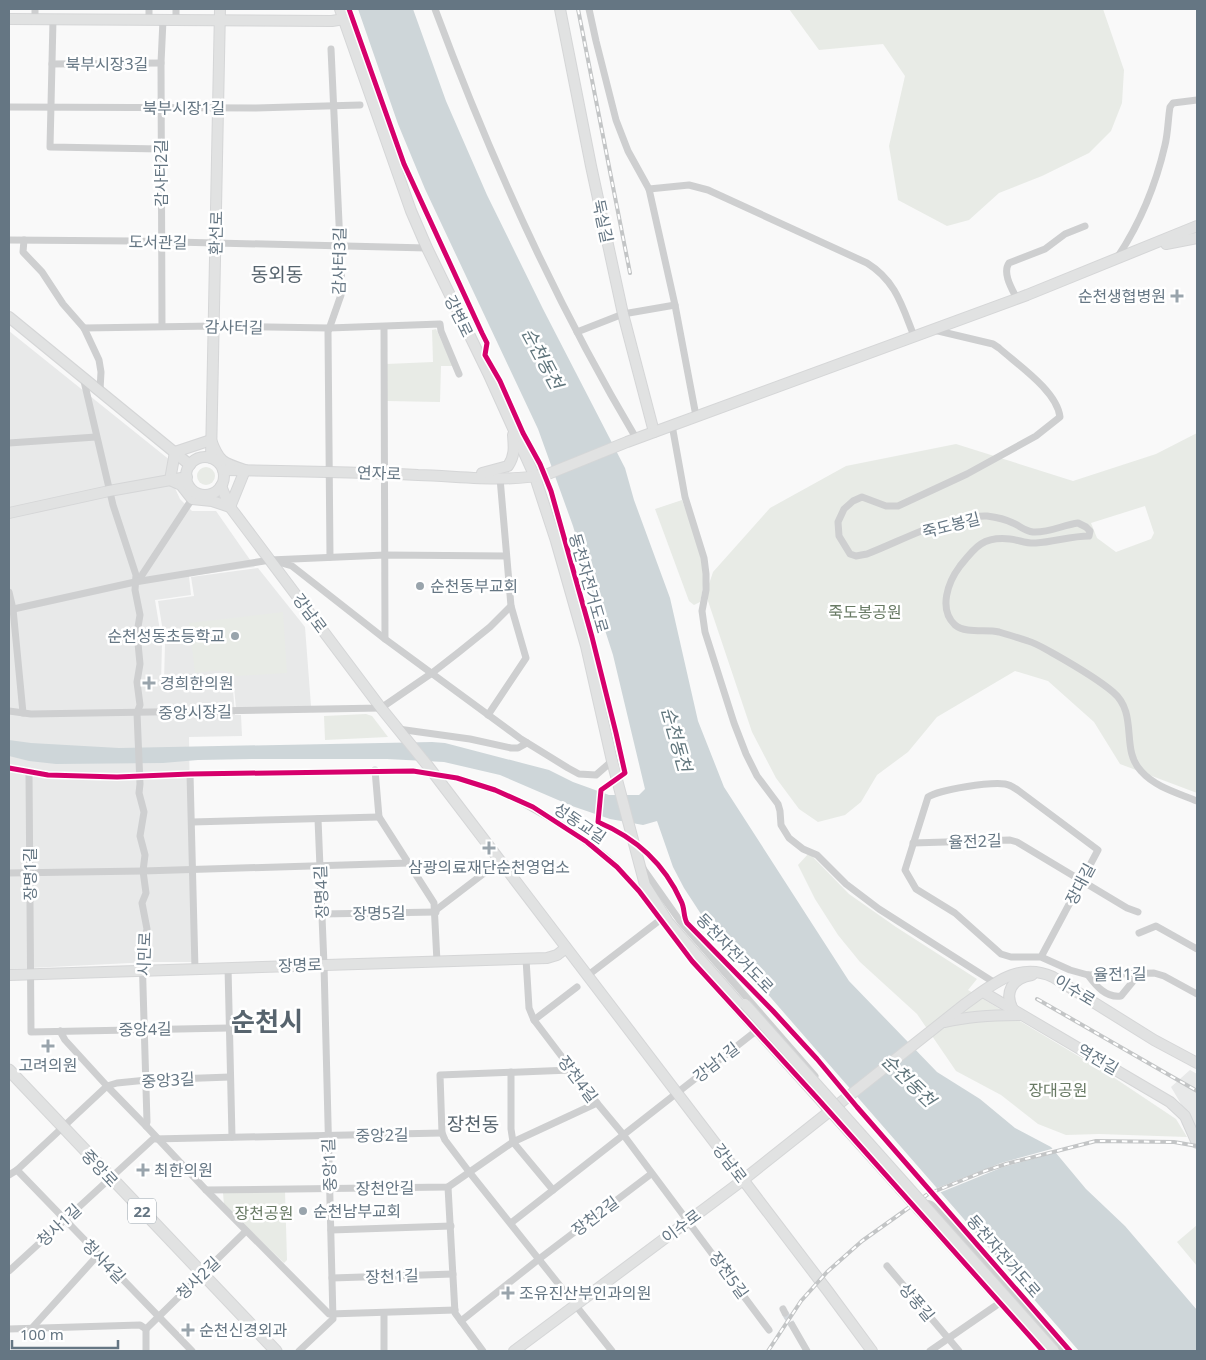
<svg xmlns="http://www.w3.org/2000/svg" width="1206" height="1360" font-family="'Noto Sans','Noto Sans KR',sans-serif">
<rect width="100%" height="100%" fill="#f9f9f9"/>
<g fill="#e8e9e9">
<polygon points="9,331 171,461 174,486 180,499 192,511 216,511 255,567 189,576 191,595 155,600 162,643 161,684 187,682 226,675 232,677 235,715 241,715 242,736 189,737 192,962 151,962 9,969"/>
<polygon points="258,568 305,627 311,706 236,709 233,676 227,673 218,673 164,681 165,644 158,601 194,596 191,577"/>
<polygon points="1190,1070 1197,1074 1197,1131 1171,1087"/>
</g>
<g fill="#e8ebe6" fill-rule="evenodd">
<polygon points="789,9 1103,9 1124,70 1122,103 1111,131 1089,153 1042,176 999,193 969,220 947,226 898,200 889,146 905,76 883,44 819,50"/>
<polygon points="436,329 453,366 441,366 440,402 387,401 386,364 433,362 432,330"/>
<path d="M1197 433V793L1120 764 1094 722 1048 681 1015 671 937 717 908 752 877 775 861 802 845 815 818 822 799 809 776 778 752 732 708 601V587L713 572 770 508 846 466 956 444 1073 481 1156 454ZM1145 506 1154 533 1151 539 1116 552 1097 538 1091 523Z"/>
<circle cx="206" cy="476" r="9"/>
<path d="M682 500C694 533 710 566 700 602L694 605 689 601 655 509Z"/>
<path d="M283 612 287 673 236 676C225 667 208 672 195 673L189 623Z"/>
<polygon points="366,714 372,716 388,737 325,740 324,716"/>
<polygon points="809,853 849,894 896,927 977,979 968,990 1110,1075 1176,1119 1187,1137 1099,1134 1066,1135 1038,1124 1001,1095 956,1071 917,1014 860,962 838,935 815,899 798,865"/>
<polygon points="285,1191 287,1260 284,1263 224,1205 223,1193"/>
<polygon points="1197,1225 1197,1266 1177,1242"/>
</g>
<polygon fill="#ced6d9" points="358,9 413,9 446,101 487,195 543,309 625,468 634,500 670,598 698,721 724,787 849,981 937,1072 980,1099 1015,1128 1051,1147 1086,1189 1125,1226 1197,1310 1197,1351 1079,1351 710,928 684,888 673,867 657,821 643,825 610,819 572,806 500,775 444,762 387,759 252,759 198,760 163,763 56,764 29,761 9,756 9,740 31,743 119,748 432,742 445,743 549,770 573,782 609,795 639,795 645,789 613,655 592,590 573,526 538,429 425,189 398,124"/>
<polygon fill="#f9f9f9" points="1055,1148 1058,1152 1003,1167 939,1193 935,1189 1001,1163"/>
<g fill="none" stroke-linecap="round" stroke-linejoin="round">
<polyline stroke="#d4d8dc" stroke-width="7" stroke-dasharray="7 3.5" stroke-linecap="butt" points="785,1313 792,1325"/>
<defs>
<g id="secondary">
<polyline points="340,9 411,211 427,248 488,373 535,477 556,541 586,646 612,761 645,885 668,922 742,1007"/>
<polyline points="560,9 591,166 623,314 654,432"/>
<polyline points="9,19 332,21 344,19"/>
<polyline points="1166,244 1197,238"/>
<polyline points="9,317 190,465"/>
<path d="M211 440C219 462 223 463 245 470L230 507 212 501 192 499 181 485 170 480 175 452Z"/>
<circle cx="205" cy="476" r="19"/>
<polyline points="211,458 220,9"/>
<path d="M223 470C288 471 353 472 418 475 460 476 507 483 548 474L627 442 1027 295 1197 226"/>
<path d="M482 473 508 466C515 456 514 447 513 435"/>
<polyline points="221,486 230,507 381,708 428,766 827,1290 872,1351"/>
<polyline points="9,513 109,491 187,477"/>
<polyline points="9,975 547,958 557,955 566,948"/>
<polyline points="983,992 1170,1102 1185,1116 1197,1143"/>
<path d="M1014 1011C1003 993 1012 978 1032 975"/>
<path d="M945 1022C970 1016 994 1015 1020 1015"/>
<path d="M514 1351 743 1180 965 1004C992 985 1018 961 1053 977L1154 1040 1197 1063"/>
</g>
<polyline id="primary" points="9,1070 276,1351"/>
</defs>
<use href="#secondary" stroke="#d5d6d7" stroke-width="12"/>
<use href="#primary" stroke="#d5d6d7" stroke-width="13"/>
<g stroke="#cecfd0" stroke-width="7">
<polyline points="35,9 35,19"/>
<polyline points="149,9 149,20"/>
<path d="M435 9C490 157 555 302 636 438"/>
<polyline points="589,9 596,41 616,120 628,151 649,189 675,305 696,416"/>
<polyline points="53,20 50,147 161,149"/>
<polyline points="176,20 176,9"/>
<polyline points="52,64 161,63"/>
<polyline points="9,107 256,108 360,105"/>
<path d="M649 189 689 185 708 190 867 263C896 281 902 306 914 336"/>
<polyline points="9,240 134,241 427,248"/>
<polyline points="24,240 23,252 42,272 63,304 84,328 99,360 101,372 100,390"/>
<path d="M1117 258C1139 225 1156 184 1165 145 1168 133 1168 119 1170 107L1173 103 1197 100"/>
<path d="M1017 299C1012 289 1002 273 1009 263L1045 249 1065 234 1085 226"/>
<polyline points="162,326 161,63 163,20"/>
<polyline points="384,327 385,639 521,739 568,768 579,774 596,775 612,761"/>
<polyline points="84,328 214,326 329,328 440,324 441,331 459,374"/>
<path d="M934 330 993 344 999 348C1018 365 1057 391 1060 417L1036 436 967 474 898 506H886L862 497 853 501 844 509 838 522 839 536 850 554 856 556 867 554C904 540 945 515 987 516 995 517 1005 519 1013 523 1020 526 1025 531 1033 532 1049 533 1063 525 1078 523L1086 527 1090 531 1089 536C1071 536 1054 542 1036 543 1027 544 1019 540 1010 539 983 536 975 547 960 566 948 582 938 609 955 625 966 634 986 629 999 632 1009 635 1019 638 1028 641 1035 643 1042 647 1049 651 1070 663 1094 676 1113 692 1139 714 1120 749 1141 771 1155 787 1178 793 1197 801"/>
<polyline points="577,332 623,314 675,305"/>
<polyline points="83,377 113,505 136,575 135,590 140,615 137,633 140,664 137,682 140,705 137,713 140,784 139,793 144,812 140,836 145,855 143,871 146,893 142,903 147,929 142,953 147,1122 146,1126 206,1190 329,1314 455,1310"/>
<polyline points="672,425 685,497 704,558 706,574 706,590 702,611 705,632 734,723 746,754 757,776 778,804 780,811 781,825 789,838 803,849 817,855 846,884 879,909 995,983"/>
<polyline points="9,443 96,437"/>
<polyline points="330,557 328,332 341,295 342,288 331,49"/>
<polyline points="278,562 292,566 385,639"/>
<polyline points="136,582 142,575 192,499 199,493"/>
<polyline points="9,592 13,609 23,713"/>
<polyline points="9,610 135,582 270,560 385,555 506,556"/>
<polyline points="9,711 31,714 381,708 432,673 459,652 490,627 511,606 500,478"/>
<polyline points="488,715 526,658 511,606"/>
<polyline points="398,729 470,739 511,748 518,748 527,743"/>
<polyline points="9,768 48,775 117,777 190,774 413,771 457,778 495,790 521,802 567,828 605,856 617,867 639,891 692,961 899,1191 904,1189"/>
<polyline points="375,770 379,817 434,903 437,962"/>
<polyline points="29,773 31,1032 229,1028"/>
<polyline points="190,774 195,969"/>
<polyline points="192,822 379,817"/>
<polyline points="913,843 1010,840 1017,842 1127,908 1138,912"/>
<polyline points="642,867 680,921 815,1076"/>
<polyline points="9,873 143,871 409,863"/>
<polyline points="436,910 500,861"/>
<polyline points="322,914 436,912"/>
<polyline points="1139,933 1156,926 1197,949"/>
<path d="M1041 957 1098 850 1019 791C1015 788 1011 785 1005 784 990 782 941 789 928 797L905 870 916 889 955 913 1001 954 1011 957H1041L1070 970 1088 975 1154 973 1164 976 1197 994"/>
<polyline points="526,959 529,1008 534,1020 597,1103 622,1133 769,1330"/>
<polyline points="228,967 232,1137"/>
<path d="M1088 975C1096 986 1106 998 1121 996L1139 974"/>
<polyline points="587,976 660,920"/>
<polyline points="534,1020 577,987"/>
<polyline points="60,1031 65,1040 107,1086 146,1126"/>
<polyline points="571,1070 440,1075 442,1133 445,1140 470,1173 612,1351"/>
<polyline points="511,1072 511,1129 513,1142 553,1190"/>
<polyline points="17,1170 192,1351"/>
<polyline points="9,1175 17,1170 107,1086 117,1083 147,1080 230,1077"/>
<polyline points="448,1187 455,1313 483,1351"/>
<polyline points="206,1190 448,1187 513,1142 597,1103"/>
<polyline points="511,1223 756,1031"/>
<polyline points="331,1230 451,1226"/>
<polyline points="887,1266 959,1351"/>
<polyline points="9,1271 153,1139 442,1133"/>
<polyline points="332,1278 453,1274"/>
<polyline points="783,1309 785,1313"/>
<polyline points="461,1321 539,1259 651,1174"/>
<polyline points="792,1325 807,1351"/>
<polyline points="32,1328 98,1255"/>
<polyline points="9,1329 140,1325 146,1329"/>
<polyline points="146,1329 246,1231"/>
<polyline points="146,1329 146,1351"/>
<polyline points="299,1351 333,1319 324,965 318,819"/>
<polyline points="384,1351 384,1313"/>
<polyline points="930,1351 1004,1300"/>
<path d="M1043 1351 917 1211 918 1207C925 1204 928 1201 934 1207L1063 1351"/>
</g>
<use href="#secondary" stroke="#e1e2e2" stroke-width="10"/>
<use href="#primary" stroke="#e1e2e2" stroke-width="11"/>
<defs>
<g id="rail">
<polyline points="578,9 630,273"/>
<polyline points="1037,999 1197,1091"/>
<polyline points="768,1351 801,1301 827,1272 862,1241 928,1194 985,1171 1006,1164 1096,1141 1174,1142 1197,1146"/>
</g>
</defs>
<use href="#rail" stroke="#c3c5c6" stroke-width="4"/>
<use href="#rail" stroke="#fff" stroke-width="2" stroke-dasharray="5.5" stroke-linecap="butt"/>
<defs>
<polyline id="secondary-bridge" points="745,1004 1054,1351"/>
</defs>
<use href="#secondary-bridge" stroke="#d5d6d7" stroke-width="12" stroke-linecap="butt"/>
<polyline stroke="#cecfd0" stroke-width="7" points="899,1191 917,1211"/>
<use href="#secondary-bridge" stroke="#e1e2e2" stroke-width="10"/>
<defs>
<g id="cycleway">
<path d="M349 9 404 164 482 333 487 343 485 355 500 381 523 433 540 464 551 491 592 637 616 733 625 773 601 790 598 822C636 838 664 863 681 901 685 908 683 916 687 923L773 1011 817 1059 857 1107 1070 1351"/>
<polyline points="9,768 48,775 117,777 190,774 413,771 457,778 495,790 533,807 587,842 617,867 639,891 692,961 818,1099 1043,1351"/>
</g>
</defs>
<use href="#cycleway" stroke="#fff" stroke-width="8"/>
<use href="#cycleway" stroke="#d6006c" stroke-width="5"/>
</g>
<g fill="#99a4ac" stroke="#fff" stroke-width="2">
<path d="M1174.5 288.5h5v5h5v5h-5v5h-5v-5h-5v-5h5z"/>
<circle cx="420" cy="586" r="5"/>
<circle cx="235" cy="636" r="5"/>
<path d="M146.5 675.5h5v5h5v5h-5v5h-5v-5h-5v-5h5z"/>
<path d="M486.5 840.5h5v5h5v5h-5v5h-5v-5h-5v-5h5z"/>
<path d="M45.5 1038.5h5v5h5v5h-5v5h-5v-5h-5v-5h5z"/>
<path d="M140.5 1162.5h5v5h5v5h-5v5h-5v-5h-5v-5h5z"/>
<circle cx="303" cy="1211" r="5"/>
<path d="M505.5 1285.5h5v5h5v5h-5v5h-5v-5h-5v-5h5z"/>
<path d="M185.5 1322.5h5v5h5v5h-5v5h-5v-5h-5v-5h5z"/>
</g>
<g text-anchor="middle" dominant-baseline="central" stroke-width="5" stroke-linejoin="round" paint-order="stroke">
<rect fill="#fff" stroke="#939fa8" stroke-width="1" x="128" y="1198.5" width="28" height="25" rx="4"/>
<g font-size="15" font-weight="bold" fill="#657683">
<text x="142" y="1211">22</text>
</g>
<g font-size="16" fill="#657683" stroke="#fff">
<text x="107" y="64">북부시장3길</text>
<text x="184" y="108">북부시장1길</text>
<text transform="translate(161 173) rotate(-90)">감사터2길</text>
<text transform="translate(603 221) rotate(78)">둑실길</text>
<text transform="translate(216 233) rotate(-89)">환선로</text>
<text transform="translate(158 242) rotate(1)">도서관길</text>
<text transform="translate(339 261) rotate(-89)">감사터3길</text>
<text transform="translate(459 316) rotate(64)">강변로</text>
<text transform="translate(234 327) rotate(1)">감사터길</text>
<text transform="translate(379 473) rotate(2)">연자로</text>
<text transform="translate(951 525) rotate(-14)">죽도봉길</text>
<text transform="translate(589 583) rotate(74)">동천자전거도로</text>
<text transform="translate(310 613) rotate(53)">강남로</text>
<text transform="translate(195 712) rotate(-1)">중앙시장길</text>
<text transform="translate(580 823) rotate(34)">성동교길</text>
<text transform="translate(975 841) rotate(-2)">율전2길</text>
<text transform="translate(30 874) rotate(-90)">장명1길</text>
<text transform="translate(1080 884) rotate(-62)">장대길</text>
<text transform="translate(321 892) rotate(-92)">장명4길</text>
<text transform="translate(379 913) rotate(-1)">장명5길</text>
<text transform="translate(735 953) rotate(46)">동천자전거도로</text>
<text transform="translate(144 954) rotate(-88)">시민로</text>
<text transform="translate(300 965) rotate(-2)">장명로</text>
<text transform="translate(1120 974) rotate(-1)">율전1길</text>
<text transform="translate(1075 990) rotate(31)">이수로</text>
<text transform="translate(145 1029) rotate(-1)">중앙4길</text>
<text transform="translate(1098 1059) rotate(30)">역전길</text>
<text transform="translate(716 1062) rotate(-38)">강남1길</text>
<text transform="translate(578 1079) rotate(53)">장천4길</text>
<text transform="translate(168 1080) rotate(-3)">중앙3길</text>
<text transform="translate(382 1135) rotate(-1)">중앙2길</text>
<text transform="translate(730 1163) rotate(53)">강남로</text>
<text transform="translate(329 1165) rotate(-92)">중앙1길</text>
<text transform="translate(100 1168) rotate(47)">중앙로</text>
<text transform="translate(385 1188) rotate(-1)">장천안길</text>
<text transform="translate(595 1216) rotate(-37)">장천2길</text>
<text transform="translate(59 1225) rotate(-43)">청사1길</text>
<text transform="translate(681 1226) rotate(-37)">이수로</text>
<text transform="translate(1004 1256) rotate(49)">동천자전거도로</text>
<text transform="translate(104 1261) rotate(46)">청사4길</text>
<text transform="translate(729 1275) rotate(54)">장천5길</text>
<text transform="translate(392 1276) rotate(-2)">장천1길</text>
<text transform="translate(198 1278) rotate(-44)">청사2길</text>
<text transform="translate(917 1302) rotate(50)">상풍길</text>
</g>
<g font-size="16" fill="#657683" stroke="#fff" text-anchor="start">
<text x="1166" y="296" text-anchor="end">순천생협병원</text>
<text x="430" y="586">순천동부교회</text>
<text x="225" y="636" text-anchor="end">순천성동초등학교</text>
<text x="160" y="683">경희한의원</text>
<text x="489" y="867" text-anchor="middle">삼광의료재단순천영업소</text>
<text x="48" y="1065" text-anchor="middle">고려의원</text>
<text x="154" y="1170">최한의원</text>
<text x="313" y="1211">순천남부교회</text>
<text x="519" y="1293">조유진산부인과의원</text>
<text x="199" y="1330">순천신경외과</text>
</g>
<g font-size="16" fill="#687a64" stroke="#fff">
<text x="865" y="612">죽도봉공원</text>
<text x="1058" y="1090">장대공원</text>
<text x="264" y="1213">장천공원</text>
</g>
<g font-size="18" font-style="italic" fill="#60757c" stroke="#fff">
<text transform="translate(543 358) rotate(62)">순천동천</text>
<text transform="translate(677 739) rotate(74)">순천동천</text>
<text transform="translate(909 1080) rotate(44)">순천동천</text>
</g>
<g font-size="19" fill="#57646e" stroke="#fff">
<text x="277" y="274">동외동</text>
<text x="473" y="1124">장천동</text>
</g>
<g font-size="26" font-weight="bold" fill="#57646e" stroke="#fff">
<text x="267" y="1021">순천시</text>
</g>
</g>
<rect width="1206" height="1360" fill="none" stroke="#657683" stroke-width="20"/>
<path d="M12 1340v8h106v-8" fill="none" stroke="#657683" stroke-width="2.5"/>
<text x="20" y="1340" font-size="15" fill="#657683" stroke="#ffffff" stroke-width="4" paint-order="stroke">100 m</text>
</svg>
